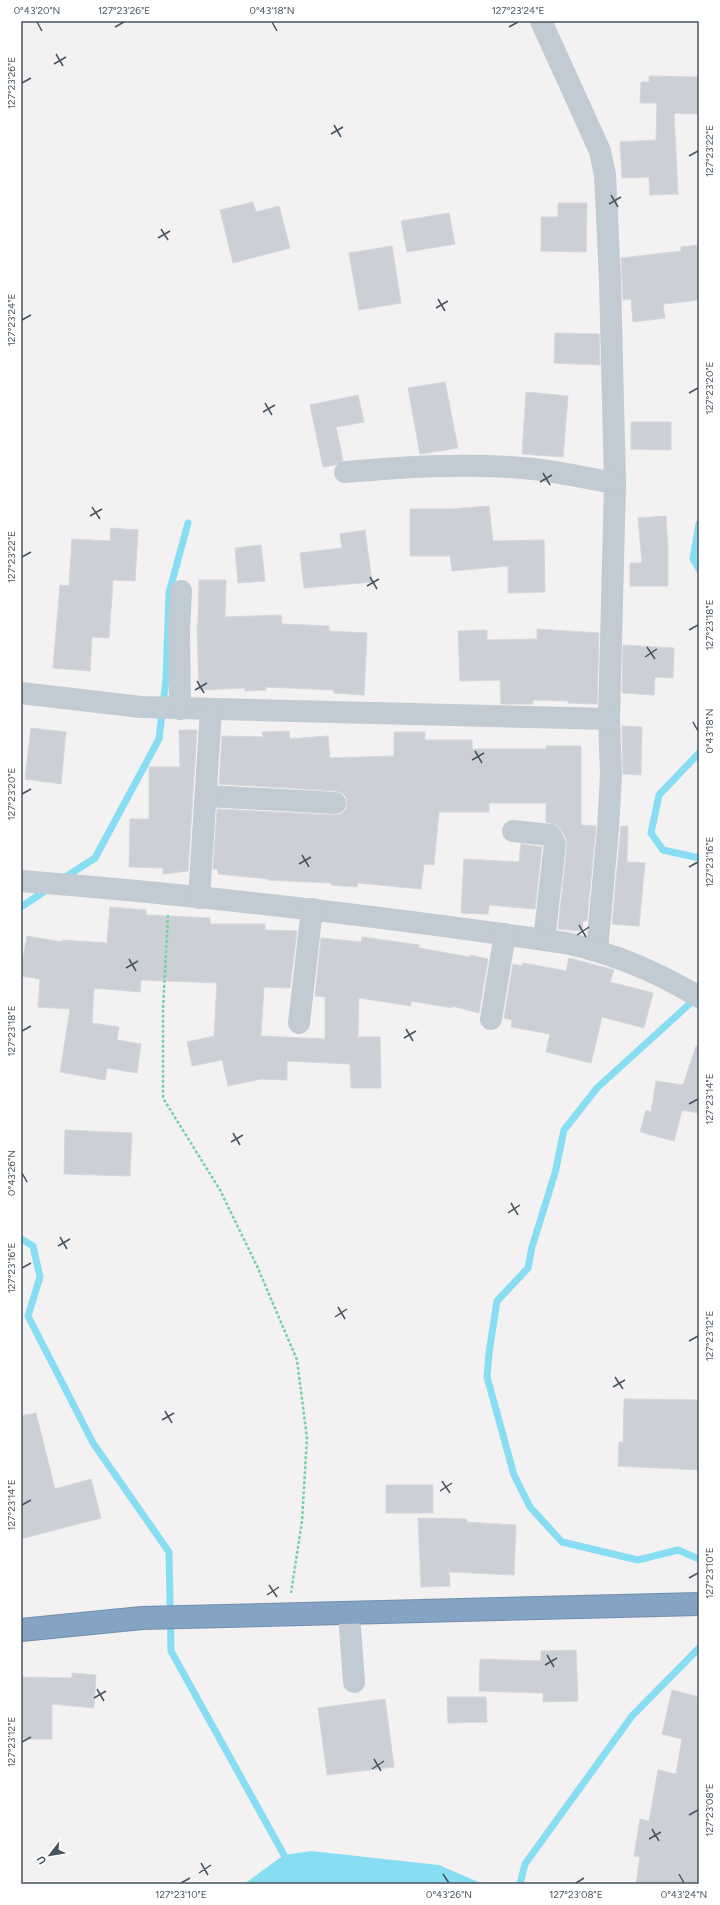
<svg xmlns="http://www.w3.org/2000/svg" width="720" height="1905" font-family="Figtree,sans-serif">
<rect width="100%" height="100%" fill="#f3f1f1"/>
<polygon fill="#87def3" points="311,1851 439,1865 483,1884 244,1884 284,1855"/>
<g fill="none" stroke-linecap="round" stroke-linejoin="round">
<g stroke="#87def3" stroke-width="7">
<polyline points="699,524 693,559 699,569"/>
<polyline points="699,753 659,795 651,833 663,850 699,858"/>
<polyline points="64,878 95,858 159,739 166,679 169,593 188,523"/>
<polyline points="21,907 48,889"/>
<polyline points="695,999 597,1088 564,1130 555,1173 532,1247 528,1268 497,1301 489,1353 487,1377 514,1475 530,1507 562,1542 638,1560 678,1550 699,1559"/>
<polyline points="21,1239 33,1246 40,1277 28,1316 93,1443 169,1552 171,1651 284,1855"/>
<polyline points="520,1884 525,1864 632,1716 699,1648"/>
</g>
</g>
<g fill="#ccd0d6" stroke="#d4d7dd">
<polygon points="649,76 699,77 699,114 674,113 678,194 650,195 649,177 622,178 620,142 656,140 657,103 640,103 641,82 649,82"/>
<polygon points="253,202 256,212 279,206 290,248 233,263 220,210"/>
<polygon points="558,203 587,203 586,252 541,251 541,217 558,217"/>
<polygon points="449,213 455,244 407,252 401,221"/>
<polygon points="699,245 699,300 663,304 665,318 633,322 631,299 623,300 621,258 681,251 681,247"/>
<polygon points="392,246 401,303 359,310 349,253"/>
<polygon points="555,333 599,334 600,365 554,363"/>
<polygon points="445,382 458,448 420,454 408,388"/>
<polygon points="526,392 568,396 563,457 522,454"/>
<polygon points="358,395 364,422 336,427 343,460 335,465 323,467 310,405"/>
<polygon points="631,422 671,422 671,450 631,449"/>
<polygon points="489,506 493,541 544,540 545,592 508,593 508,566 452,571 450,556 410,556 410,509 451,509"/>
<polygon points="666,516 668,549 668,586 630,586 630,563 642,563 638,518"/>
<polygon points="111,528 138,530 135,581 113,580 109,638 92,637 90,671 53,668 60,585 69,586 72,539 110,541"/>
<polygon points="365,530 372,582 304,588 300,553 342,548 340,534"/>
<polygon points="261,545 265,581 238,583 235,548"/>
<polygon points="199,580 226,580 225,617 281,615 282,624 329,626 329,631 367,633 364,695 334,693 334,690 266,687 266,690 245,691 245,688 199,690 197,624 198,624"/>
<polygon points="537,629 599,633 597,704 568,703 568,701 533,700 533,704 501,704 500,680 460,681 458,631 487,630 487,640 537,639"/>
<polygon points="623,645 674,648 673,678 655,677 654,695 622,693"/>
<polygon points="622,726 642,727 641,775 623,774"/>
<polygon points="31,728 66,732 61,784 25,779"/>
<polygon points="179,730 197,730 188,871 163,874 163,868 129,867 130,819 149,819 149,767 180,767"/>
<polygon points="289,731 290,739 328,736 330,758 394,756 394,732 425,732 425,740 472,740 472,749 546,749 546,746 581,746 581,825 596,826 587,921 583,921 582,931 558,929 567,845 566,838 557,825 546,822 546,803 489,803 489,812 439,812 434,865 424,864 421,889 358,883 357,887 331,885 331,883 268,880 268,879 218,874 218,869 213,869 217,809 334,815 341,814 346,809 347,803 346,797 342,793 336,791 219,784 222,736 263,737 262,732"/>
<polygon points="621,826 628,826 627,862 645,863 639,926 612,924"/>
<polygon points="521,844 542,847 535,909 489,905 488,914 461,913 464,859 519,862"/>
<polygon points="110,907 146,910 146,915 210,918 210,924 265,924 265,930 297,931 290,988 264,987 261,1036 325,1039 325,997 315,996 321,938 361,942 362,937 419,945 419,948 469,957 470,955 488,959 479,1013 452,1006 452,1008 411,1001 411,1006 359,998 358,1037 380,1037 381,1088 351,1088 350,1064 287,1061 287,1080 261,1079 228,1086 222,1060 192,1066 187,1042 214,1036 217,983 141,980 140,992 94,988 92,1023 119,1027 117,1040 141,1044 137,1073 107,1068 105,1080 60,1072 70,1009 38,1007 40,979 21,976 21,957 23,958 27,936 62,942 62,940 107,943"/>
<polygon points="569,958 614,970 610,982 653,993 644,1028 602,1017 591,1063 546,1052 550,1034 511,1027 512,1020 504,1018 513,964 522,966 523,963 566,971"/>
<polygon points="696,1046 699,1046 699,1113 682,1110 674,1141 640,1132 646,1110 651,1112 656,1081 683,1085"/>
<polygon points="65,1130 132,1133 130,1176 64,1174"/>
<polygon points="624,1399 699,1400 699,1470 618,1466 619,1442 623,1442"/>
<polygon points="36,1413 55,1489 91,1479 101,1518 21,1539 21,1416"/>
<rect x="386" y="1485" width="47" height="28"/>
<polygon points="418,1518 467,1519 467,1522 516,1525 514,1575 449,1572 450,1586 421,1587"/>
<polygon points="576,1650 578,1701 543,1702 543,1693 479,1691 480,1659 541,1661 541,1651"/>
<polygon points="72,1673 96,1675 94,1708 52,1704 52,1739 21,1739 21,1677 72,1678"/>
<polygon points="672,1690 699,1697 699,1884 636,1884 640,1857 634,1856 640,1819 649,1821 658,1770 676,1774 682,1739 662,1734"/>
<polygon points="447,1697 486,1697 487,1722 448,1723"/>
<polygon points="385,1699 394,1767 327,1775 318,1708"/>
</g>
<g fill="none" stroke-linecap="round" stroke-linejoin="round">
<defs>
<polyline id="highway" points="21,1630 142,1618 699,1604"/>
</defs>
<use href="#highway" stroke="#708faf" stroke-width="24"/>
<polyline stroke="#72d4a2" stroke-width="2.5" stroke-dasharray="3 2" stroke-linecap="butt" points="168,915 163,1009 163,1098 220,1190 257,1266 297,1360 307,1438 302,1521 291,1593"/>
<g stroke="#c0cbd3" stroke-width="22">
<polyline points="541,21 600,151 605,175 610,280 615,483 609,719 611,775 608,829 597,950"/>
<path d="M345 472C405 467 461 463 522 468 553 470 584 478 615 483"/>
<polyline points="21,693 141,707 609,719"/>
<polyline points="180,709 179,631 181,591"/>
<polyline points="206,796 335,803"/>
<polyline points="513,831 550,835 555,844 544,940"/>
<path d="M21 881C203 895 385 917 566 943 615 954 655 971 699 997"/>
<polyline points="199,898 211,710"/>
<polyline points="491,1019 505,934"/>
<polyline points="299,1023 312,909"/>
<polyline points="349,1614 354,1682"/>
</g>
<use href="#highway" stroke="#85a4c3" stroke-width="22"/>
</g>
<path fill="none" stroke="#475460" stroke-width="1.5" d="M37 22 42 31M272 22 277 31M115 27 124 22M509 27 518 22M56 54 63 66M54 64 66 57M22 83 31 78M334 125 341 137M331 134 343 127M689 156 698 151M611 195 618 207M609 204 621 197M161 229 168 240M158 238 170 231M438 299 445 311M436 308 448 301M22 320 31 315M689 393 698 388M265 403 272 415M263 412 275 405M543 473 550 485M540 482 552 475M92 507 100 519M90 516 102 509M22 557 31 552M370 577 377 589M367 586 379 579M689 630 698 625M647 647 655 659M645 657 657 649M197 681 204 693M195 690 207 683M693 722 698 731M475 751 482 763M472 760 484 753M22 794 31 789M302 855 309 867M299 864 311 857M689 867 698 862M579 925 586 937M577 935 589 927M129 959 136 971M126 968 138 961M406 1029 413 1041M22 1031 31 1026M404 1038 416 1031M689 1104 698 1099M233 1133 240 1145M231 1142 243 1135M22 1173 27 1182M511 1203 518 1215M508 1213 520 1205M60 1237 67 1249M58 1246 70 1239M22 1268 31 1263M338 1307 345 1319M335 1317 347 1309M689 1341 698 1336M615 1377 623 1389M613 1387 625 1380M165 1411 172 1423M162 1420 174 1413M442 1481 450 1493M440 1491 452 1483M22 1505 31 1500M689 1578 698 1573M269 1585 277 1597M267 1595 279 1587M547 1655 554 1667M545 1665 557 1658M97 1689 104 1701M94 1698 106 1691M22 1742 31 1737M374 1759 381 1771M372 1769 384 1761M689 1815 698 1810M652 1829 659 1841M649 1839 661 1832M201 1863 208 1875M199 1873 211 1865M443 1874 449 1883M679 1874 684 1883M181 1883 190 1878M576 1883 584 1878"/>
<rect width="720" height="1905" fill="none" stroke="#ffffff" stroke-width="44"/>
<g transform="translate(50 1855) rotate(239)" stroke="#ffffff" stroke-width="3" paint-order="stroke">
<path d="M0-3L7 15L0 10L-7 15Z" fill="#475460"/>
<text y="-6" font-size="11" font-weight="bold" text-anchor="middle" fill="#475460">U</text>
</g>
<rect x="22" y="22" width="676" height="1861" fill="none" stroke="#475460" stroke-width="1.5"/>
<g font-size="10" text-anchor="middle" fill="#475460">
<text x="37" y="14">0°43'20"N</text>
<text x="124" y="14">127°23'26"E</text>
<text x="272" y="14">0°43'18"N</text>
<text x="518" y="14">127°23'24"E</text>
<text transform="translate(11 83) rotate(-90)" y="4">127°23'26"E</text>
<text transform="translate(709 151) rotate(-90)" y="4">127°23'22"E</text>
<text transform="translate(11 320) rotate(-90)" y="4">127°23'24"E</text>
<text transform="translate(709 388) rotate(-90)" y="4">127°23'20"E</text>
<text transform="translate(11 557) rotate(-90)" y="4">127°23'22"E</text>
<text transform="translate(709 625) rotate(-90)" y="4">127°23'18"E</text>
<text transform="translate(709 731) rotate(-90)" y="4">0°43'18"N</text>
<text transform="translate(11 794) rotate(-90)" y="4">127°23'20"E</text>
<text transform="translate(709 862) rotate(-90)" y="4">127°23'16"E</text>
<text transform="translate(11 1031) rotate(-90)" y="4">127°23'18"E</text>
<text transform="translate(709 1099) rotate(-90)" y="4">127°23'14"E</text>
<text transform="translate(11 1173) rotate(-90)" y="4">0°43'26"N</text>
<text transform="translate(11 1268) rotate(-90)" y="4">127°23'16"E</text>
<text transform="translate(709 1336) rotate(-90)" y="4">127°23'12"E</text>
<text transform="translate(11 1505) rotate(-90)" y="4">127°23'14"E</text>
<text transform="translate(709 1573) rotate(-90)" y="4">127°23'10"E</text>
<text transform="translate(11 1742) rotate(-90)" y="4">127°23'12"E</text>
<text transform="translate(709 1810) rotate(-90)" y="4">127°23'08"E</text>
<text x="181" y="1898">127°23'10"E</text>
<text x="449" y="1898">0°43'26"N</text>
<text x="576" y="1898">127°23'08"E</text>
<text x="684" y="1898">0°43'24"N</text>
</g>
</svg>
